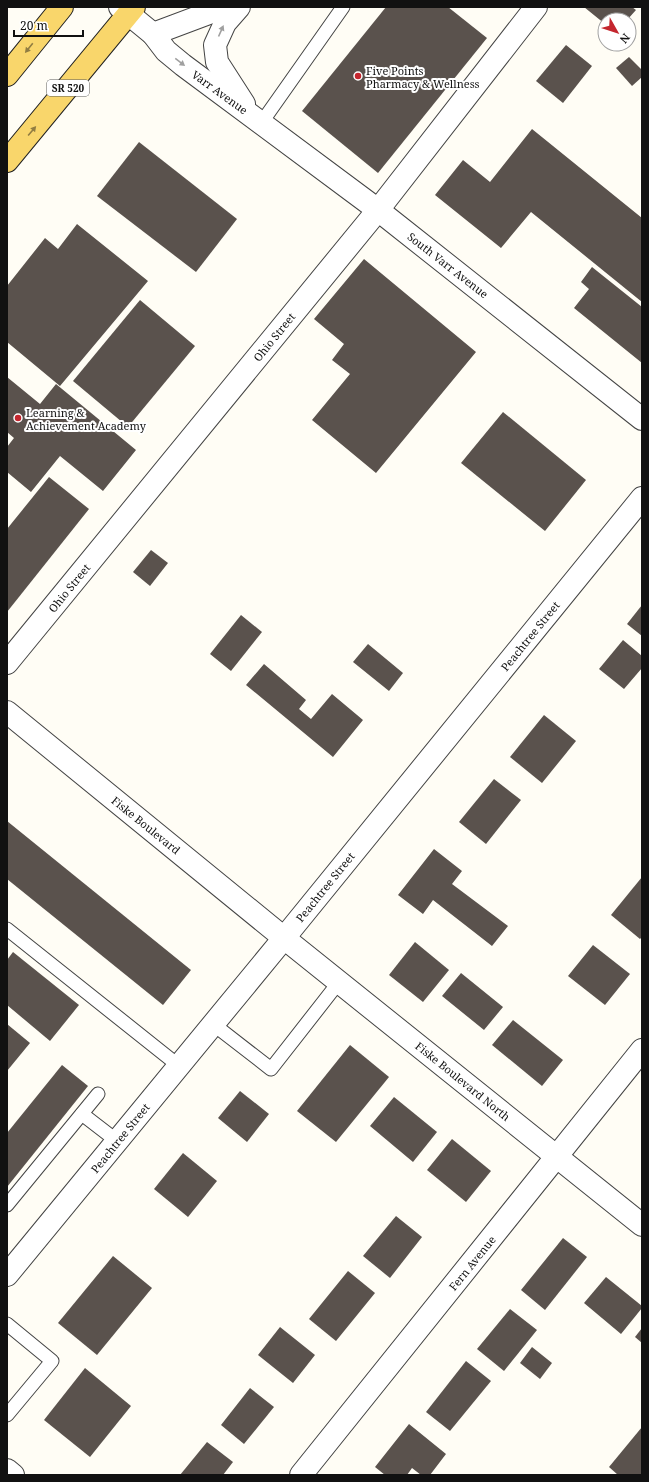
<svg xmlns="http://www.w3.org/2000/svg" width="649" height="1482" font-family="'Noto Serif',serif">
<rect width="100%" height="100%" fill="#fffdf5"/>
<g fill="#5a524d">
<polygon points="386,7 448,7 487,38 378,173 302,111"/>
<polygon points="584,7 632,7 636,10 627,20 605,20 605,24"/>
<polygon points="566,45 592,66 563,103 536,81"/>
<polygon points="629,57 642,70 642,77 632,86 616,68"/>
<polygon points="532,129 642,218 642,302 531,212 501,248 435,195 463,160 490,182"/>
<polygon points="139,142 237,219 196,272 97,196"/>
<polygon points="77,224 148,281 60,386 7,342 7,286 45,238 58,249"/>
<polygon points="364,259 476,352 376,473 312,420 350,374 332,360 344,344 314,319"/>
<polygon points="592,267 642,307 642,363 574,308 589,289 581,282"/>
<polygon points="140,300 195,346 128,427 73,381"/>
<polygon points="7,377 40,404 56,384 136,450 103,491 60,456 31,492 7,472 7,447 14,438 7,432"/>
<polygon points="503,412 586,480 545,531 461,463"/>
<polygon points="49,477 89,509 7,612 7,529"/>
<polygon points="151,550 168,563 150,586 133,572"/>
<polygon points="642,605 642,636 627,624"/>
<polygon points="241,615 262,632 231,671 210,654"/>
<polygon points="623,640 642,656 642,668 624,689 599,669"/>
<polygon points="368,644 403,673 389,691 353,662"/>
<polygon points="264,664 306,700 299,709 311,719 332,694 363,720 333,757 246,685"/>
<polygon points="544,715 576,741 542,783 510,757"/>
<polygon points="494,779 521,800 486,844 459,822"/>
<polygon points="7,821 191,970 163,1005 7,879"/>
<polygon points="434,849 462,871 452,884 508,926 492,946 433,900 423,914 398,895"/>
<polygon points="642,877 642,937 640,939 611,915"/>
<polygon points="415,942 449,970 423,1002 389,975"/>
<polygon points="593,945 630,974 605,1005 568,976"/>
<polygon points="13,952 79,1005 50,1041 7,1005 7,960"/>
<polygon points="461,973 503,1007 484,1030 442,996"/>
<polygon points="513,1020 563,1060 542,1086 492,1045"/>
<polygon points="7,1024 30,1043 7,1071"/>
<polygon points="350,1045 389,1077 336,1142 297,1111"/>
<polygon points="62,1065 88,1086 7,1187 7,1133"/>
<polygon points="240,1091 269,1114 247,1142 218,1118"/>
<polygon points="394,1097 437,1132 413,1162 370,1126"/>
<polygon points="452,1139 491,1171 466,1202 427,1170"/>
<polygon points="183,1153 217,1181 188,1217 154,1189"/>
<polygon points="396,1216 422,1237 390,1278 363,1256"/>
<polygon points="563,1238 587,1257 545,1310 521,1290"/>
<polygon points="113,1256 152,1288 97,1355 58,1323"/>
<polygon points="348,1271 375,1293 336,1341 309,1319"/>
<polygon points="606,1277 642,1306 642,1308 621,1334 584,1303"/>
<polygon points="510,1309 537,1330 504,1371 477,1349"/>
<polygon points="280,1327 315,1355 293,1383 258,1355"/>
<polygon points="642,1328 642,1343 635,1337"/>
<polygon points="532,1347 552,1363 540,1379 520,1363"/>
<polygon points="466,1361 491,1381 450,1431 426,1412"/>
<polygon points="85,1368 131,1406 90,1457 44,1420"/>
<polygon points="250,1388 274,1407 244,1444 221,1425"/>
<polygon points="409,1424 446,1454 430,1475 421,1475 412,1468 407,1475 385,1475 375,1467"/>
<polygon points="642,1427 642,1475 618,1475 609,1467"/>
<polygon points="207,1442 233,1462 223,1475 180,1475"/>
</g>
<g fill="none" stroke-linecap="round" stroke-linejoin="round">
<defs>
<g id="service">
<polyline points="262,122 343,7"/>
<polyline points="7,929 179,1066"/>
<polyline points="213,1024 271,1069 339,982"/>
<polyline points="82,1114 117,1141"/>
<polyline points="7,1205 98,1094"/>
<polyline points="7,1324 52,1361 7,1415"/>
</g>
<g id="minor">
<polyline points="239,7 225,23 215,45 217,62 244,104"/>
<polyline points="153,34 166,51 183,65 378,210 642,419"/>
<polyline points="7,663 378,210 536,7"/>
<polyline points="7,1470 13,1475"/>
<polyline points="301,1475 642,1050"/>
</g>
<g id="tertiary">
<polyline points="120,7 153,34 225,7"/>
<polyline points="7,712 284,938 642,1225"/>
<polyline points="7,1275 284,938 642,498"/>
</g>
<g id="primary">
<polyline points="7,75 62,7"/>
<polyline points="7,161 134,7"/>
</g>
</defs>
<use href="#service" stroke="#444" stroke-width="15"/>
<use href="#minor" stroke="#444" stroke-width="24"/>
<use href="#tertiary" stroke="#444" stroke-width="24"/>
<use href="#primary" stroke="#222" stroke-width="24"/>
<use href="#service" stroke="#fff" stroke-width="13"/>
<use href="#minor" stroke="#fff" stroke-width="22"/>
<use href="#tertiary" stroke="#fff" stroke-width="22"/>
<use href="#primary" stroke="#f9d66b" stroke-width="22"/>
</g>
<defs><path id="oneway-solid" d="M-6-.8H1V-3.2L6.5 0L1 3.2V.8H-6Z"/></defs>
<g fill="#a0a0a0">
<use href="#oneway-solid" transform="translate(221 31) rotate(-66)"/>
<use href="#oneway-solid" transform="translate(180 62) rotate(38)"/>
</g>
<g fill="#917d42">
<use href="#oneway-solid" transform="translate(29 48) rotate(129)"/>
<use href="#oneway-solid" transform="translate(32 131) rotate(-50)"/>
</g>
<g fill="#c4262e" stroke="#fff" stroke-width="1.5">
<circle cx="358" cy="76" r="4"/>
<circle cx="18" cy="418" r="4"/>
</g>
<g text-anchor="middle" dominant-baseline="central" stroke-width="4" stroke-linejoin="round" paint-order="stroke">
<rect fill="#fff" stroke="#585858" stroke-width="1" x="47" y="80" width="42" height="16" rx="3"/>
<g font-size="10" font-weight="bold" fill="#111">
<text x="68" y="88">SR 520</text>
</g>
<g font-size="11" fill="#111" stroke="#fff" text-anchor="start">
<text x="366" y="70">Five Points<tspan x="366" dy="13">Pharmacy &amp; Wellness</tspan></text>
<text x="26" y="412">Learning &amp;<tspan x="26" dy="13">Achievement Academy</tspan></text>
</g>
<g font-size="11" fill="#111" stroke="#fff">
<text transform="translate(220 92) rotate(36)">Varr Avenue</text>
<text transform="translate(448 265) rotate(38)">South Varr Avenue</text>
<text transform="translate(274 337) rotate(-51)">Ohio Street</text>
<text transform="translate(69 588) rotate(-51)">Ohio Street</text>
<text transform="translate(530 636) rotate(-51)">Peachtree Street</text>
<text transform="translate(146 825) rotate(39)">Fiske Boulevard</text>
<text transform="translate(325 887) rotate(-51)">Peachtree Street</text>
<text transform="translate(463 1081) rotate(39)">Fiske Boulevard North</text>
<text transform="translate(120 1138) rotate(-51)">Peachtree Street</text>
<text transform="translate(472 1263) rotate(-51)">Fern Avenue</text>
</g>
</g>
<rect width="649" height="1482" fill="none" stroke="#111111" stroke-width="16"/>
<g transform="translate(617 32) rotate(129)"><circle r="19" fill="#ffffff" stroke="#a0a0a0"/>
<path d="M0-3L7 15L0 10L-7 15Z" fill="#c4262e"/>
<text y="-6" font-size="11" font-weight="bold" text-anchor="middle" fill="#111111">N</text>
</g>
<path d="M14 30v6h69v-6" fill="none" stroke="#111111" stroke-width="2"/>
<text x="20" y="30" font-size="12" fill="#111111" stroke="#ffffff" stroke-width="3" paint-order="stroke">20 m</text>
</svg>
